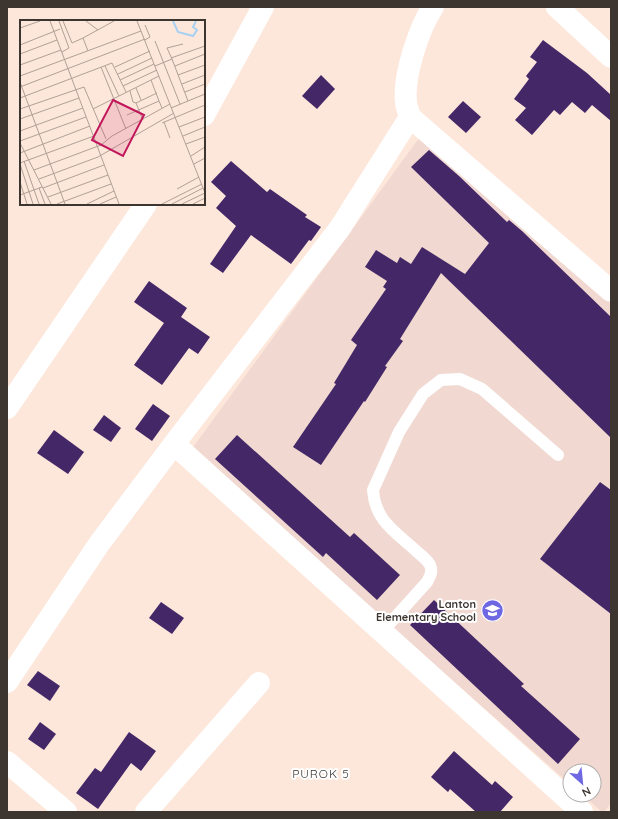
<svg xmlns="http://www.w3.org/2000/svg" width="618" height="819" font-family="Quicksand,sans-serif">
<rect width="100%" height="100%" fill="#fde7db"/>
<polygon fill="#f1d9d1" points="422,134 611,302 611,803 604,812 602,812 583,795 594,795 594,771 570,771 570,784 191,450"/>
<g fill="#442767">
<polygon points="543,40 587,73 611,95 611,121 592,105 585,113 572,102 560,115 554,110 532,135 515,120 526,108 514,99 529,79 526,76 537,62 530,57"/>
<polygon points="321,75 335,89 317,109 302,96"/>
<polygon points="463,101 481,117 466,133 448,117"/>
<polygon points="429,150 459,176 507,222 509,220 522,231 611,317 611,438 441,273 400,339 403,341 385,366 387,367 365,402 364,401 321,465 293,447 336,384 334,383 357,345 351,340 386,289 383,287 387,281 365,267 376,250 397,263 400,257 411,264 422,247 465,274 489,243 411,167"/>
<polygon points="231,161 267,192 270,189 307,215 305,217 321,227 311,241 309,240 291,264 251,235 223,273 210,264 236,226 216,208 226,196 211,182"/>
<polygon points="149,281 187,308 181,317 210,337 198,354 189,348 162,385 134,365 164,323 134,302"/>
<polygon points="153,404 170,416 152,441 135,429"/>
<polygon points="104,415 121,428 111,442 93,430"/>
<polygon points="54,430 84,452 68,474 37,453"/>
<polygon points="237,435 350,537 354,533 400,575 377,600 326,553 323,557 215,459"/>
<polygon points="600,482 611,490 611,614 540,559"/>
<polygon points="434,600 524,684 521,686 580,739 558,764 410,625"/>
<polygon points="161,602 184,618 172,634 149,618"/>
<polygon points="38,671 60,686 50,701 27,685"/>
<polygon points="40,722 56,734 44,750 28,739"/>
<polygon points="129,732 156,751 141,771 131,763 98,809 76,793 95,768 101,772"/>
<polygon points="454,751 492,785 495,781 513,797 500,812 476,812 450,789 448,792 431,777"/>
</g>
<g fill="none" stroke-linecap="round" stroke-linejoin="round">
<path stroke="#fff" stroke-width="12" d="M382 632 427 582C430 576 433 572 430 565 427 559 419 554 414 549 394 531 375 520 373 490L399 432 423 394 441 380 460 379 482 389 558 455"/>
<g stroke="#fff" stroke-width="22">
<polyline points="557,7 611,57"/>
<polyline points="204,115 263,7"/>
<polyline points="410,117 611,291"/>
<polyline points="7,408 146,204"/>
<polyline points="174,444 582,812"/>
<path d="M7 682 99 544 174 444 340 228 410 117C409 112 406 107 406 102 403 76 419 28 433 7"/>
<polyline points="7,762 66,812"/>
<polyline points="146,812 259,683"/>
</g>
</g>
<defs>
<symbol id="school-disc" viewBox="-11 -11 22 22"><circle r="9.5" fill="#6e68e3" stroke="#fff"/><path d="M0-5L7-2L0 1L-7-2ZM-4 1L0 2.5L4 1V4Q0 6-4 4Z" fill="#fff"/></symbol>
</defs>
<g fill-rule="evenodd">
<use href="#school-disc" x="480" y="598" width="25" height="25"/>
</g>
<g text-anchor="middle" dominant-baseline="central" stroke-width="4" stroke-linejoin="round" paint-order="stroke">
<g font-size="11" font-weight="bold" fill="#3d3530" stroke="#fff" text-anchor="end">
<text x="476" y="604">Lanton<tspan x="476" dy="13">Elementary School</tspan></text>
</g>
<g font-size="12" letter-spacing="1" fill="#3d3530" stroke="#fff">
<text x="321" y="773">PUROK 5</text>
</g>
</g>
<g transform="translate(20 20)">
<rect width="185" height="185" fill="#fde7db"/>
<path fill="none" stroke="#a6d1f3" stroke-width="2" d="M153 1 158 12 173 16 177 10 173 7 176 1"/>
<path fill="none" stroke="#b0a097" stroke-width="1" d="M30 1 99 184M39 1 49 28 42 32M43 1 52 23 63 18M66 1 78 10M117 1 185 173M0 8 20 1M125 20 130 17 125 5M135 21 160 84M0 25 40 9M68 31 63 18 94 1M0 34 37 20M151 38 185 26M152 39 168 81M0 45 41 30M85 46 99 76M135 46 152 39 147 28 163 24M155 46 185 34M81 47 106 109M95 47 130 31M98 54 132 38M158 55 185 45M0 56 121 11M100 60 134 44M131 60 139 81M0 62 45 184M162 64 185 55M103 66 137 50M0 67 125 19M116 68 121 80M110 71 113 82 116 83M165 72 185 64M0 78 92 43 106 72M151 88 185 74M0 89 64 67 86 119M73 89 139 56M107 95 139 81 142 88M0 99 59 78M123 100 116 83 137 73M144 102 150 118M142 103 185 85M159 107 185 97M0 111 63 88M163 116 185 107M0 121 66 97M0 123 31 184M166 124 185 117M0 133 70 106M171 136 185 127M4 141 19 184M0 143 74 116M0 144 13 184M174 144 185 138M14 150 81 125 92 116 150 84M19 159 78 137 154 93M0 162 7 184M19 168 25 184M23 168 84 145M157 169 179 157M0 175 22 167M28 177 88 155M37 184 91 164M67 184 94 171M80 184 96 177M142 184 182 164M152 184 183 168M162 184 185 173M173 184 185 178"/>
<path fill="#c2185b" fill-opacity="0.15" stroke="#c2185b" stroke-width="2" d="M93 80 124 95 103 136 72 120Z"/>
<rect width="185" height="185" fill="none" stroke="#3d3530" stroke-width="2"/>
</g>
<rect width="618" height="819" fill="none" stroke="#3d3530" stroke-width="16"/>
<g transform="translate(582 783) rotate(153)"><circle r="19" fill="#ffffff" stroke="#b1aeac"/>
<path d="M0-3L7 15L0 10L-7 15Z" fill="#6e68e3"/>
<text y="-6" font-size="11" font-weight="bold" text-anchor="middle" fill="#3d3530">N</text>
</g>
</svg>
